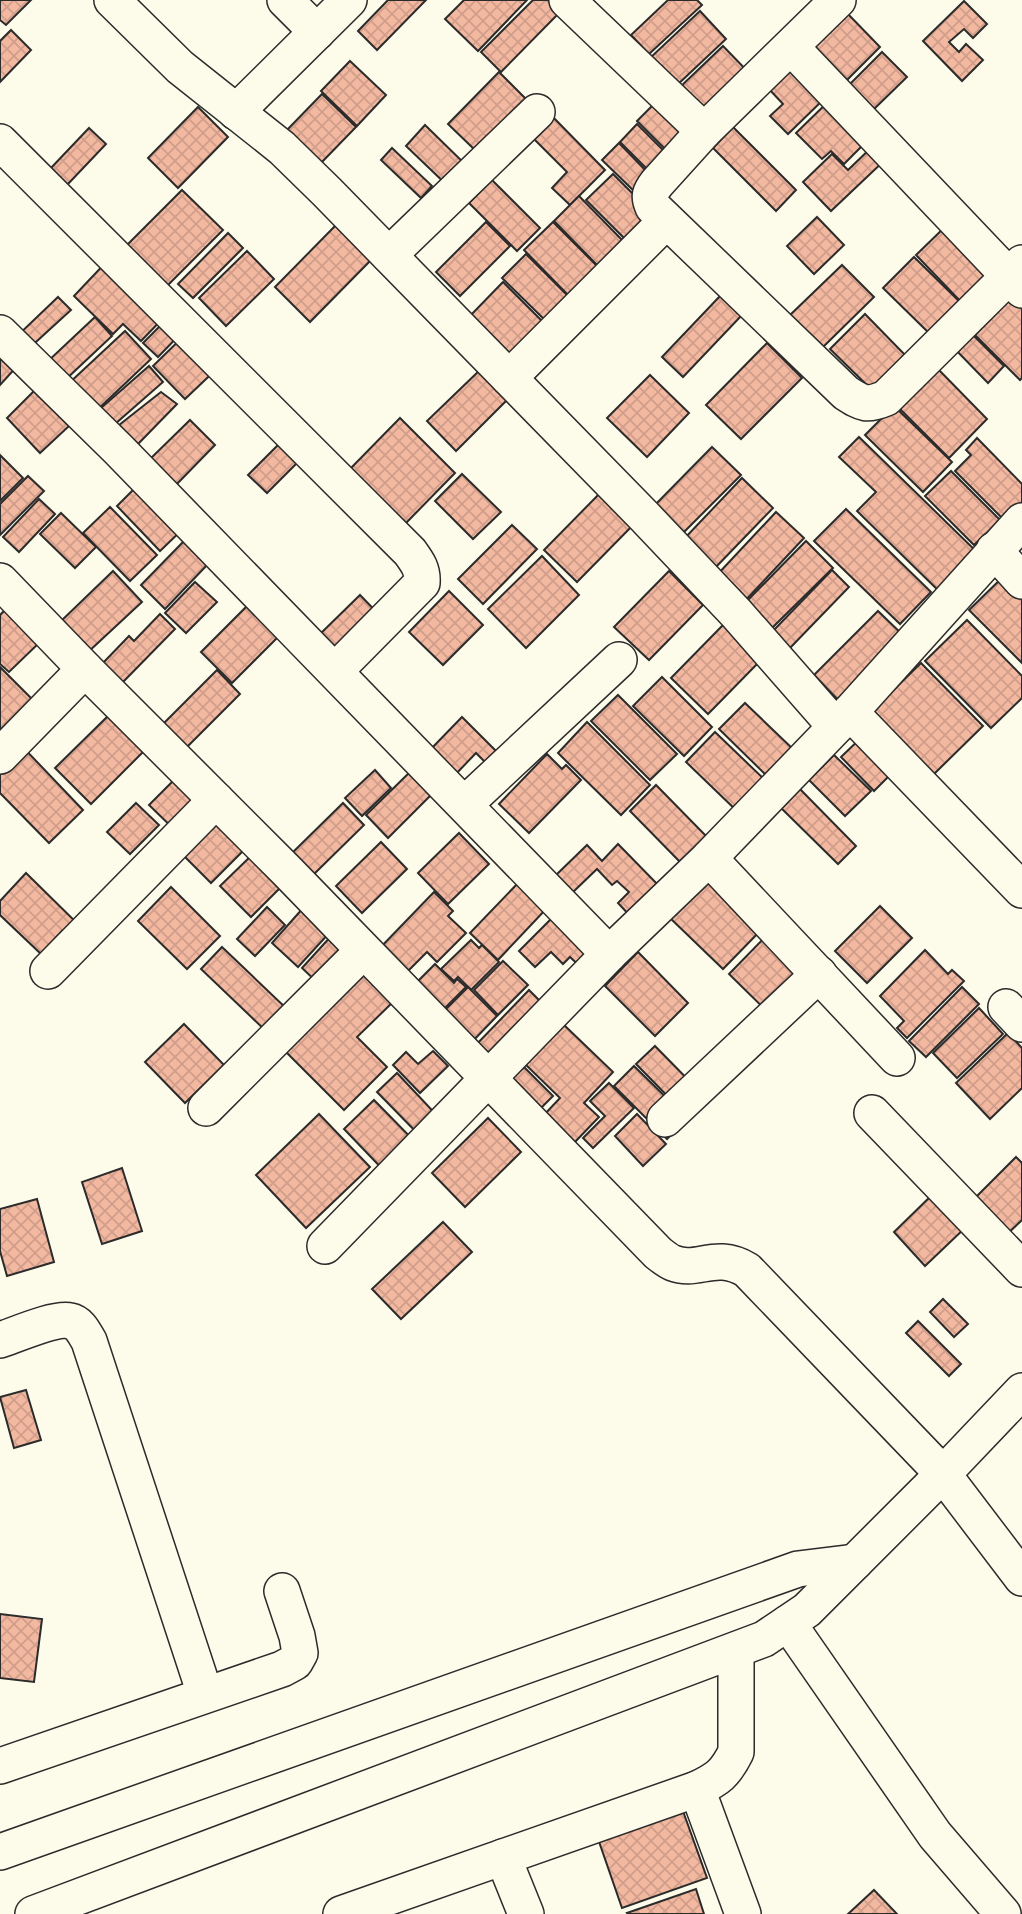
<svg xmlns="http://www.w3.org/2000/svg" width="1022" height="1914" font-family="'Source Sans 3',sans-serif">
<defs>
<pattern id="building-cross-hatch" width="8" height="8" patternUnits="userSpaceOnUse" patternTransform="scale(1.75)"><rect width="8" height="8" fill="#f2b8a0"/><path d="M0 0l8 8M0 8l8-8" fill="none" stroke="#d09e8a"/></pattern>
</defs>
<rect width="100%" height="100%" fill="#fdfbea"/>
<g fill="url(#building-cross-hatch)" stroke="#2b2b2b" stroke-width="2">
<polygon points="0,0 31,0 6,25 0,20"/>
<polygon points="388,0 426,0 377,50 358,31"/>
<polygon points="464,0 527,0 478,51 445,19"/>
<polygon points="533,0 548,0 560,12 501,72 481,52"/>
<polygon points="668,0 697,0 702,5 649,54 631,35"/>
<polygon points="964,1 987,24 973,38 964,29 949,42 959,52 966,44 983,60 962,81 923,41"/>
<polygon points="700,11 726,39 675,87 649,59"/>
<polygon points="846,12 880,47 847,80 813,45"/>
<polygon points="11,30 31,50 0,82 0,41"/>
<polygon points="723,46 754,78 709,120 679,88"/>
<polygon points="882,52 907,77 873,110 849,85"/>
<polygon points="350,61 386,95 357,126 321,91"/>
<polygon points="793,64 825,98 788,134 770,116 783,104 768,88"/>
<polygon points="499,72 526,99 476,151 448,124"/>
<polygon points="322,94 356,127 320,164 286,131"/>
<polygon points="831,99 870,138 844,164 831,151 822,159 796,133"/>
<polygon points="658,100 693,135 672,156 637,121"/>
<polygon points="198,107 228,137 178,188 148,158"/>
<polygon points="546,110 605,170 570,205 552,188 567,172 525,130"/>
<polygon points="637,124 672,159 655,177 620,142"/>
<polygon points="425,125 470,169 451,189 406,146"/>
<polygon points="733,127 796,190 776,211 713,148"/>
<polygon points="89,128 106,144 67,185 50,169"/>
<polygon points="619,143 652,177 636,193 602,160"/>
<polygon points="874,145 887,158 831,211 803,182 832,154 848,170"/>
<polygon points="392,148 432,186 421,198 381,160"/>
<polygon points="613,174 656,217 629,243 586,200"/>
<polygon points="492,180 540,228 517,251 469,203"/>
<polygon points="182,190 223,230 167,286 127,245"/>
<polygon points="579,196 626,244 601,269 554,221"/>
<polygon points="817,217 844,245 814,274 787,246"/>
<polygon points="339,222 374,257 310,322 275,287"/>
<polygon points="486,222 510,246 460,296 436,272"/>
<polygon points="553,222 600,269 571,298 524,250"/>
<polygon points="948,224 996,274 964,305 916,255"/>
<polygon points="228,233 243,248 193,298 178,284"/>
<polygon points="247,251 274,279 226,326 199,298"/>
<polygon points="526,254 573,301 549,324 502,278"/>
<polygon points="112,256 170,311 141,341 123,324 113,334 74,296"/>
<polygon points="914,257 962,304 931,335 883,288"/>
<polygon points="842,265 874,297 822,348 790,315"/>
<polygon points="503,282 552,331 517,367 468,318"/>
<polygon points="721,295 742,315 683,377 662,357"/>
<polygon points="1014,295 1022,303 1022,378 1020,380 975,335"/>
<polygon points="58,297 71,310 25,352 14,339"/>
<polygon points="174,312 188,326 158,357 143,343"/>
<polygon points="865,314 908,358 874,392 830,349"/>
<polygon points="95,317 112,336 64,381 46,363"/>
<polygon points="192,328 225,361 185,399 153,366"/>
<polygon points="966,328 1004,366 988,383 950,344"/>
<polygon points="125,331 151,359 94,413 67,385"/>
<polygon points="767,343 802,378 741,439 706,405"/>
<polygon points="0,344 20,363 0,385"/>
<polygon points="149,366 163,382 115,424 101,408"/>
<polygon points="937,368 987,419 949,458 898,407"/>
<polygon points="481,369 509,398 456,451 427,421"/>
<polygon points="650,375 689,413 647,457 607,418"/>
<polygon points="34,391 69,426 40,453 7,418"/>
<polygon points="161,392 177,404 138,444 119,425"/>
<polygon points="894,406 952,462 923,492 865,435"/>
<polygon points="400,418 455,473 406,523 350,469"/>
<polygon points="190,420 215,445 172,489 146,463"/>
<polygon points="289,434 307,453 267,493 248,475"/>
<polygon points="859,437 982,557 944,596 857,511 876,492 839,457"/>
<polygon points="977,438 1022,484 1022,505 1006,522 955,471 971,455 966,450"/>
<polygon points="712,447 741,475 679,537 651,509"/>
<polygon points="0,455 23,478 0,501"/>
<polygon points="951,471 1000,520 974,545 925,496"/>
<polygon points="462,474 501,512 473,539 435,501"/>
<polygon points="28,476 44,491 0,535 0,504"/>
<polygon points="742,478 773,508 714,569 683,540"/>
<polygon points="142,481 186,526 160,551 117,506"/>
<polygon points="606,487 639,519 577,582 544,550"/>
<polygon points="39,499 55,514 19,552 3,537"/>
<polygon points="110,507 157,555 130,581 83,533"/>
<polygon points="846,509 931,592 900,624 814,541"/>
<polygon points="776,512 804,538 744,602 716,576"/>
<polygon points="61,513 96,547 75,568 40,534"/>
<polygon points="512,525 537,549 483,604 458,579"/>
<polygon points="185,540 209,563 165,609 141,585"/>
<polygon points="806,541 833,568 771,629 745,603"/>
<polygon points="542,556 579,595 526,648 488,609"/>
<polygon points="832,570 849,587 789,649 772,632"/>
<polygon points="113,571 142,602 87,653 59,623"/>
<polygon points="669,571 703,605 649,660 614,627"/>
<polygon points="1007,573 1022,588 1022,663 969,610"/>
<polygon points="195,582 217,602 186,633 165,613"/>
<polygon points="449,591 483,625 443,665 409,632"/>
<polygon points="360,595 391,627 347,669 316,638"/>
<polygon points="248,605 279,636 232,683 201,652"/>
<polygon points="7,608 40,642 9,672 0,664 0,615"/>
<polygon points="878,611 907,639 842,704 814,675"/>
<polygon points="160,614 175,629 121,684 101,665 129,636 134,641"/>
<polygon points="967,620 1022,676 1022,698 991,728 925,661"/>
<polygon points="724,624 761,660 708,714 671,678"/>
<polygon points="921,663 983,726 933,775 871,712"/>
<polygon points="0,667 33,700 0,732"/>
<polygon points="217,670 240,694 186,748 163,724"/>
<polygon points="662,677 712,727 684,756 633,706"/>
<polygon points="618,695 677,754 650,780 591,721"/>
<polygon points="745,703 794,750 768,777 719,729"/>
<polygon points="108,716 143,752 91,804 55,768"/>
<polygon points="462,717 513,768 502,779 476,753 454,776 429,751"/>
<polygon points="587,722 650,785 621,815 558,753"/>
<polygon points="715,732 768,783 739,813 686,762"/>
<polygon points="864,735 897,768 874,791 841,757"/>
<polygon points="17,741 83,810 49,843 0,793 0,757"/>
<polygon points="547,754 562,769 566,765 581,780 529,833 499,804"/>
<polygon points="834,755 871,791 845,816 809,780"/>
<polygon points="375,770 391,788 362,816 345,798"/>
<polygon points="410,772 432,794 388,838 366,815"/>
<polygon points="180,774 211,804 180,835 149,805"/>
<polygon points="656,785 710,840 684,866 630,811"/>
<polygon points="796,785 856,846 838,864 777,804"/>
<polygon points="136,803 159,825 130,854 107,832"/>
<polygon points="343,803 364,825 311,877 290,855"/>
<polygon points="213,819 244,850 211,883 180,852"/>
<polygon points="459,833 489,864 448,904 418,873"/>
<polygon points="381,842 407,869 362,913 336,886"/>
<polygon points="618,844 663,890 633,919 618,903 629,892 617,881 612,885 597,869 572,893 555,876 587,845 602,861"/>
<polygon points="253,854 283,885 251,917 220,886"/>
<polygon points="26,873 87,933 76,945 62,931 41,954 0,915 0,901"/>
<polygon points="712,874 765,926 723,969 670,918"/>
<polygon points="519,882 547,908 498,960 470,933"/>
<polygon points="171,887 220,936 187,969 138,921"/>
<polygon points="434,892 453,911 448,916 466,933 437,962 427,952 403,976 377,951"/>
<polygon points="880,906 912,938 867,983 835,951"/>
<polygon points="267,907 285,925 255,956 237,939"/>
<polygon points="304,907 331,931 298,967 272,943"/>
<polygon points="558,912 604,958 588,974 570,957 563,964 551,952 535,967 519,951"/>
<polygon points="333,934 351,951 320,985 302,968"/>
<polygon points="768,934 817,982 778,1022 729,974"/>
<polygon points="471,940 479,948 482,945 499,962 471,990 458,977 454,981 441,969"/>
<polygon points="222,947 288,1010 267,1032 201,969"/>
<polygon points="925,950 948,974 952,970 964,981 907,1038 897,1028 904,1021 880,996"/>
<polygon points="638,952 688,1003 655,1036 605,986"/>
<polygon points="503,961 528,985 498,1015 474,990"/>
<polygon points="435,964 454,983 457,979 466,987 436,1017 409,990"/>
<polygon points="366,971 395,1000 357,1037 387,1067 344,1110 285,1051"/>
<polygon points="468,987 497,1016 469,1045 439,1016"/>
<polygon points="962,987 979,1004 926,1057 909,1041"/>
<polygon points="529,990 547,1008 490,1067 472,1049"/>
<polygon points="979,1008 1003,1034 957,1078 933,1053"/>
<polygon points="184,1024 224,1065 185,1103 145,1062"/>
<polygon points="563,1024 613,1072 584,1103 599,1117 573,1144 543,1116 560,1098 525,1064"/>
<polygon points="1008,1033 1022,1048 1022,1088 990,1119 956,1083"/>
<polygon points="655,1046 708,1100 689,1118 636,1064"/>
<polygon points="433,1051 448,1066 420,1093 393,1065 406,1052 418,1064"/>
<polygon points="634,1066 687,1118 667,1139 614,1086"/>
<polygon points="524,1067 553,1096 540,1109 511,1080"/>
<polygon points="397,1073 444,1123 425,1141 377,1092"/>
<polygon points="609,1083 634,1108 593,1148 583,1138 605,1116 590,1101"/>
<polygon points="374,1100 423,1150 392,1179 344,1129"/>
<polygon points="319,1114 370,1167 306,1228 256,1175"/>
<polygon points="637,1114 666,1144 643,1166 615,1136"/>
<polygon points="488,1118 521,1152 465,1207 432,1173"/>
<polygon points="1016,1157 1022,1163 1022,1220 1004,1237 970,1203"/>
<polygon points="122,1168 142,1231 102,1244 82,1182"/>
<polygon points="934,1193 966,1227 925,1266 894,1232"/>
<polygon points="37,1199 54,1262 7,1276 0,1251 0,1209"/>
<polygon points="443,1222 472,1252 401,1319 372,1289"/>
<polygon points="943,1299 968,1324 954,1337 930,1312"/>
<polygon points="918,1321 961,1364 949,1376 906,1333"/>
<polygon points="26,1390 41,1440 14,1448 0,1397"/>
<polygon points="0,1614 42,1619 34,1682 0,1678"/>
<polygon points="679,1800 707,1878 622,1908 595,1830"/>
<polygon points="696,1889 704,1914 628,1914 627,1913"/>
<polygon points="874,1890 897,1914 848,1914"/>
</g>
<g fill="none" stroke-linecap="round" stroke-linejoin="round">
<defs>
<g id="minor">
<polyline points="112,0 180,67 282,148 327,192 644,516 736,613 835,726"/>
<polyline points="285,0 317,32"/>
<polyline points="567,0 704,131"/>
<path d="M838 0 704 131 657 183C650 192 648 196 653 207L846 393C863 404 867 406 886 398L1022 263"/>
<polyline points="791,47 1022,290"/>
<polyline points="236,112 349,0"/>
<path d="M0 142 410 552C418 563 423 570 422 583L335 671"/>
<polyline points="389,255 537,112"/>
<polyline points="0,333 119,450 609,954"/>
<polyline points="509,378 666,221"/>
<polyline points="994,550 1022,581"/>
<path d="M0 581 85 669 287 871 658 1253C663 1257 668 1261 673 1263 698 1273 715 1251 747 1270L943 1474 1022 1578"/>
<polyline points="850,712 1022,890"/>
<polyline points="0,756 85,669"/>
<polyline points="465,804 619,660"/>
<polyline points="709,858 897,1058"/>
<polyline points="48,971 216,800"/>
<polyline points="1006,1007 1022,1024"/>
<polyline points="206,1108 363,951"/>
<polyline points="872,1113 1022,1269"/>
<polyline points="665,1119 819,974"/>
<polyline points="325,1246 609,954 709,858 850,712 1022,521"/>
<path d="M0 1340C15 1335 56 1317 70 1321 80 1323 84 1333 89 1341L205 1694"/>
<polyline points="788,1623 935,1835 1003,1914"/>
<polyline points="0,1766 282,1669 295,1662 300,1653 297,1636 282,1591"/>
<polyline points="697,1789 743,1914"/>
<polyline points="0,1852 798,1569 855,1562"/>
<polyline points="503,1857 526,1914"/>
<polyline points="33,1914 764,1639 807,1610 943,1474 1022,1391"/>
<path d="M341 1914 697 1789C718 1779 725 1774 736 1752V1650"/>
</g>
</defs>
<use href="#minor" stroke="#2b2b2b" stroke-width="38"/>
<use href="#minor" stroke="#fdfbea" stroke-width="35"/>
</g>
</svg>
